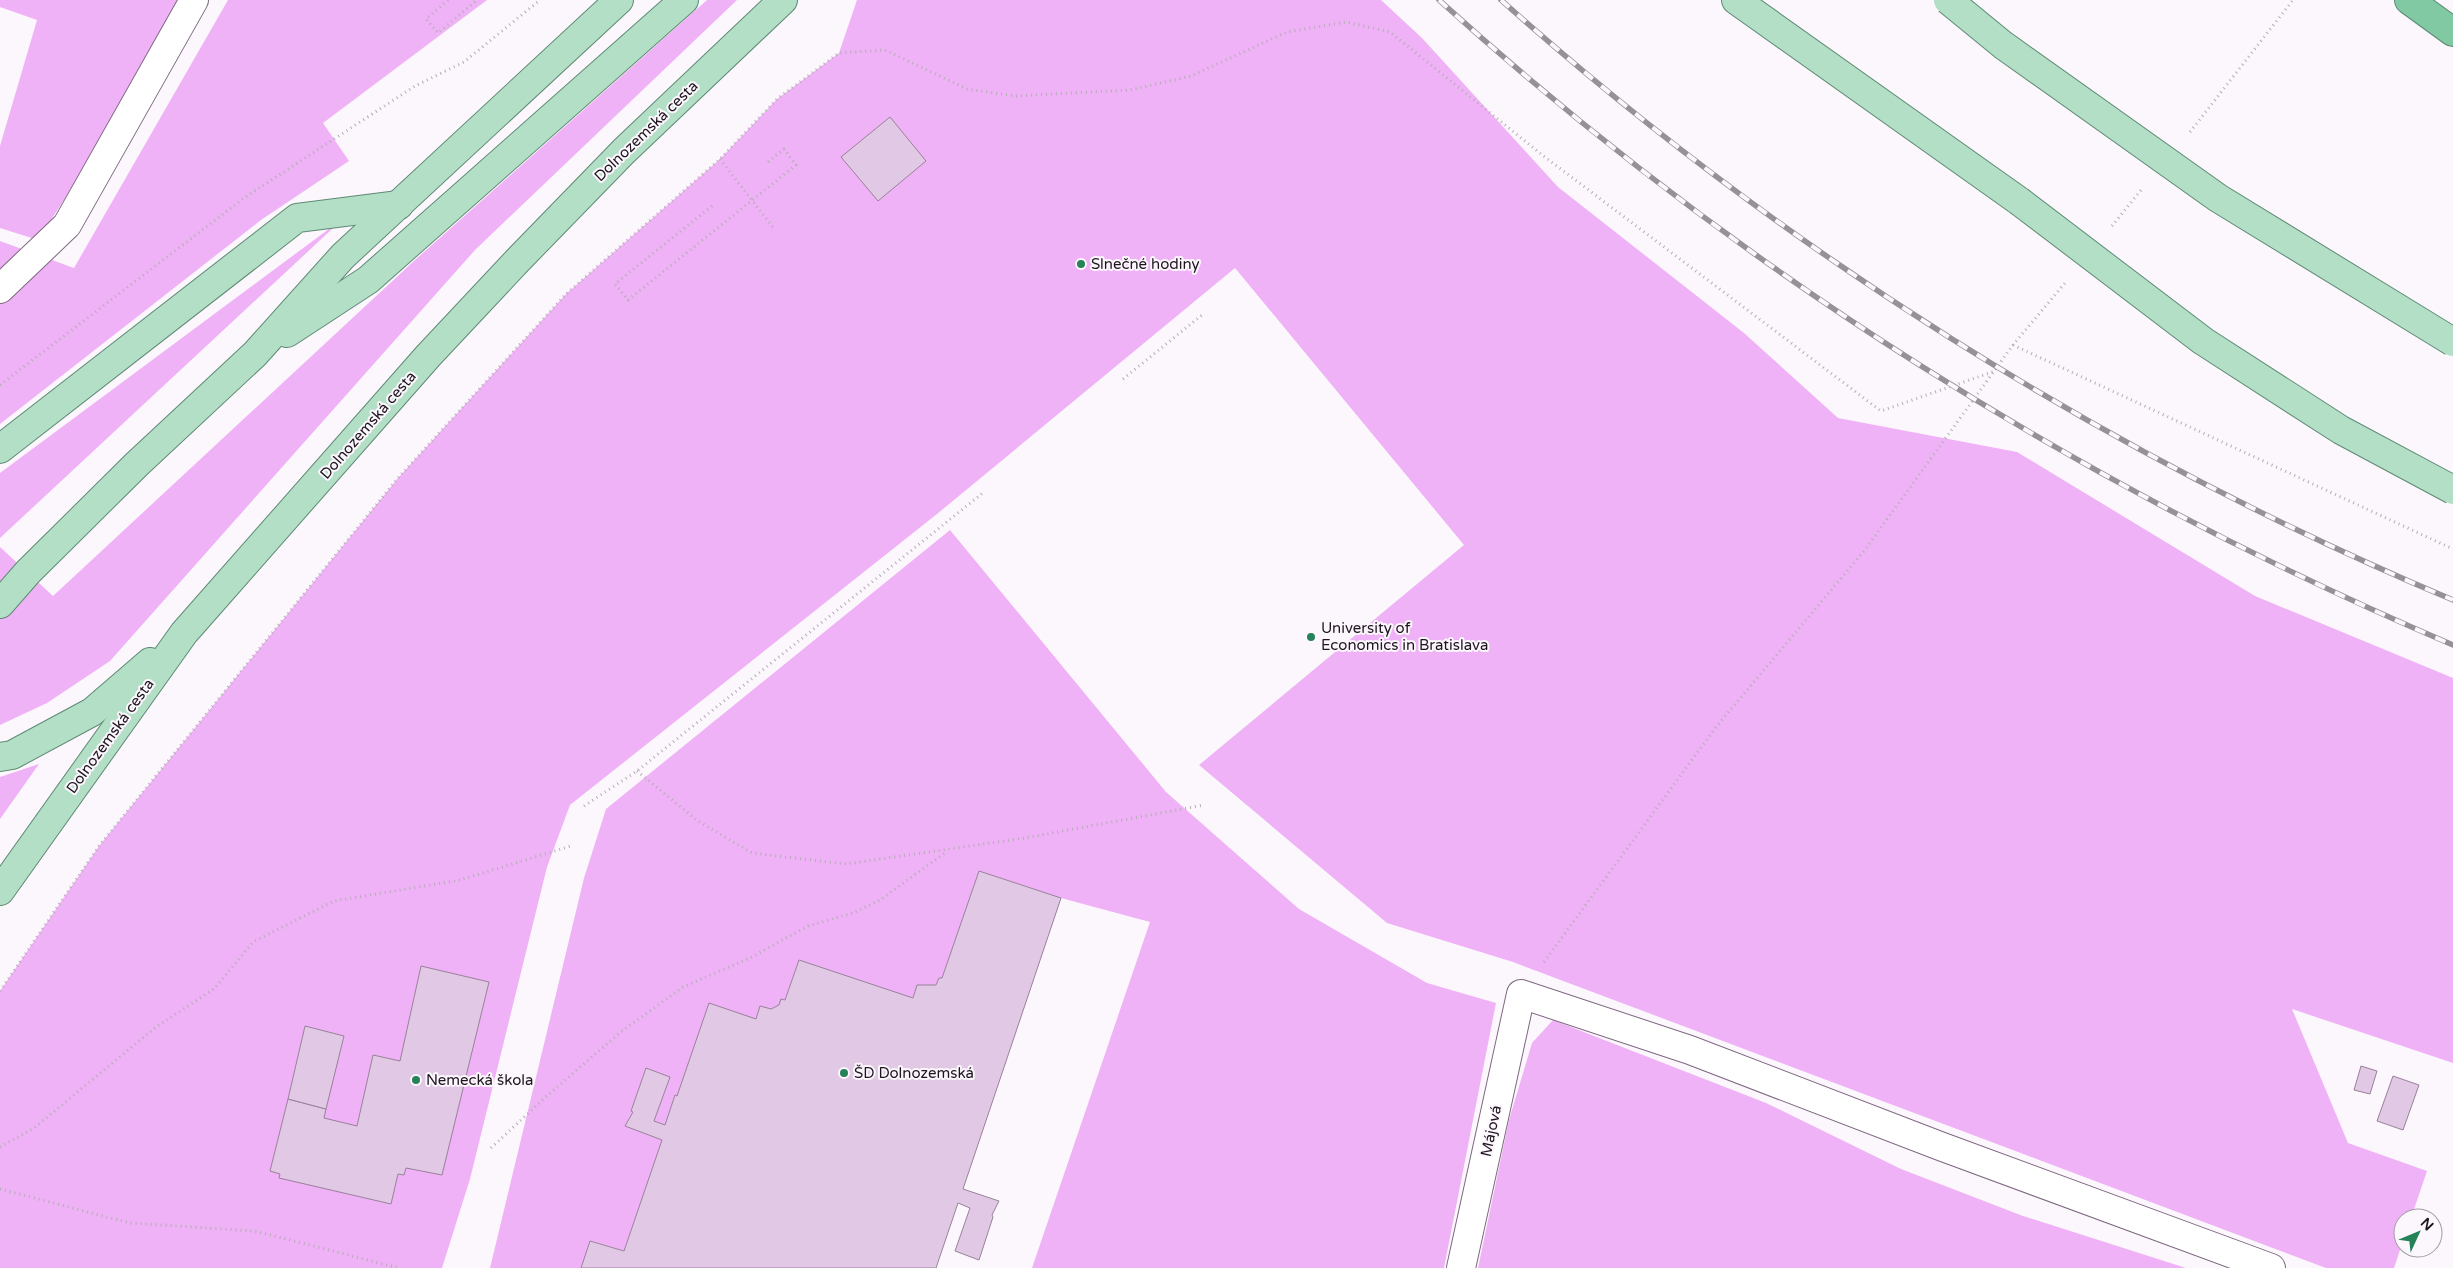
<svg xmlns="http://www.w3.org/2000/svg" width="2453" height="1268" font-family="'Varela Round',sans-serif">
<rect width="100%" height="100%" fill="#fcf7fd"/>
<g fill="#f0b2f6">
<polygon points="0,0 182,0 116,120 38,240 0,228 0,146 37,20 0,7"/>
<polygon points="228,0 487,0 323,123 349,161 261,220 0,424 0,241 74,268"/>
<polygon points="707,0 737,0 475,250 110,661 47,703 0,725 0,547 53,596 415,260"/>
<polygon points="857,0 1381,0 1422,38 1558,187 1744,333 1838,418 2017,452 2255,596 2453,678 2453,1063 2292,1009 2348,1143 2427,1171 2411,1218 2403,1218 2403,1241 2394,1268 2326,1268 1513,962 1387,923 1199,765 1464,545 1235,268 937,514 570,805 547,867 470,1179 442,1268 0,1268 0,991 99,846 398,478 566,294 720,159 777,99 839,53"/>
<polygon points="345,217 0,538 0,473"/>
<polygon points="950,530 1166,792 1299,909 1427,983 1496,1003 1444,1268 1032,1268 1150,922 1061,898 979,871 942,978 939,978 936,985 917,985 913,998 799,960 785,1000 781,999 779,1005 771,1009 760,1006 756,1019 677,1096 675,1096 665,1125 654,1121 670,1077 646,1068 631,1111 633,1112 625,1126 662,1140 624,1251 591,1241 581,1268 490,1268 584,878 606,809"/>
<polygon points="39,764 0,819 0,777"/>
<polygon points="1553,1020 1766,1103 1901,1169 2023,1216 2186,1268 1478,1268 1509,1120 1532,1043"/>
</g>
<g fill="#e1c8e4" stroke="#98819a">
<polygon points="890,117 926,161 878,201 841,157"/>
<polygon points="979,871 1061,898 963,1189 999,1201 992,1215 993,1217 979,1260 955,1251 970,1208 958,1203 936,1268 581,1268 590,1241 624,1251 662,1140 625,1126 633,1112 631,1111 646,1068 670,1077 654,1121 665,1125 675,1095 677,1096 709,1003 756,1019 760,1006 771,1009 779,1005 781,999 785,1000 799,960 913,998 917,985 936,985 939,978 942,978"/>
<polygon points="421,966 489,982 442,1175 406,1168 404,1175 398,1174 391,1204 279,1178 280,1174 270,1171 288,1099 326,1109 324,1118 357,1126 373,1055 400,1061"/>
<polygon points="305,1026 344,1036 326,1109 288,1099"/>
<polygon points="2361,1066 2377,1071 2370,1094 2354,1090"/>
<polygon points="2393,1076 2419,1085 2403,1130 2377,1121"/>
</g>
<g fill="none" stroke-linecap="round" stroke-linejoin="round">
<defs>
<g id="minor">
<polyline points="0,289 67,225 194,0"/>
<polyline points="1461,1268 1521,994 1690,1050 1940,1146 2271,1268"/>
</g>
<g id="major">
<polyline points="1736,0 2019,201"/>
<polyline points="287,333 368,280 684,0"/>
<polyline points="0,449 297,218 399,205"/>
<polyline points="0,604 28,572 137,464 255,354 343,256 619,0"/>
<polyline points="0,757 12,755 92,712 150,662"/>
<polyline points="0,891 184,633 428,356 518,260 624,151 783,0"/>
</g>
<polyline id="highway" points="2409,0 2453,32"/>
</defs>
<use href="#minor" stroke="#7e6880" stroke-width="30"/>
<use href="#major" stroke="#5e8a74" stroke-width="30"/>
<use href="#highway" stroke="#5e8a74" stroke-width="30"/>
<g stroke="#b3adb4" stroke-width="3" stroke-dasharray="1 4" stroke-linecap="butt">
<polyline points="448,0 426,19 438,33 477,0"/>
<polyline points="2190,132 2293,0"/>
<polyline points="720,159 775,230"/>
<polyline points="712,206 615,284 628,300 796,165 784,149 768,162"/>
<polyline points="2112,226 2141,190"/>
<polyline points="2013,345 2453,549"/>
<polyline points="1123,379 1202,315"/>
<polyline points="0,385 244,198 415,86 464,62 540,0"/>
<polyline points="637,771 698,821 752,853 846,864 1025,838 1204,805"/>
<polyline points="584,806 637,771 984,492"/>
<polyline points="1544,962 1716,727 1864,551 2013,345 2065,283"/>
<polyline points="0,991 99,846 398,478 566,294 720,159 777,99 839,53 885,50 967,89 1015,96 1130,90 1191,76 1287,32 1346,22 1390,32 1541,154 1881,411 1995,371"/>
<polyline points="0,1147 34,1128 156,1027 214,989 253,942 334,901 460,880 571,846"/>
<polyline points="491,1148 549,1094 622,1031 683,987 750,958 808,926 853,913 880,900 946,852"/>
<polyline points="0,1189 130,1223 255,1231 399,1268"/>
</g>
<use href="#minor" stroke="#fff" stroke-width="28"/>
<use href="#major" stroke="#b3dfc7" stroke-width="28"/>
<use href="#highway" stroke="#81c9a2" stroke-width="28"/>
<defs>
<g id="rail">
<path d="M1439 0C1737 270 2084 488 2453 645"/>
<path d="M1501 0C1780 249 2109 456 2453 600"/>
</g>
</defs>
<use href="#rail" stroke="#979098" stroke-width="5.5"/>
<use href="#rail" stroke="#fcf7fd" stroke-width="4" stroke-dasharray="11" stroke-linecap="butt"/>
<defs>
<g id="major-bridge">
<polyline points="1948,0 2003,45 2218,198 2453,342"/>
<polyline points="2019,201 2203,341 2341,430 2453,490"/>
</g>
</defs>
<use href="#major-bridge" stroke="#5e8a74" stroke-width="30" stroke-linecap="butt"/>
<use href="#major-bridge" stroke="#b3dfc7" stroke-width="28"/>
</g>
<g fill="#258259" stroke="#fcf7fd" stroke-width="2">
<circle cx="1081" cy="264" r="5"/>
<circle cx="1311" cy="637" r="5"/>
<circle cx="844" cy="1073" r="5"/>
<circle cx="416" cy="1080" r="5"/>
</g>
<g text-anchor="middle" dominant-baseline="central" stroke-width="4" stroke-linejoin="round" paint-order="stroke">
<g font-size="15" fill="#1e151f" stroke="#fcf7fd">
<text transform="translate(646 131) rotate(-44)">Dolnozemská cesta</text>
<text transform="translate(368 425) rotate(-49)">Dolnozemská cesta</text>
<text transform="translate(110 736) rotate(-54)">Dolnozemská cesta</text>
<text transform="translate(1491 1131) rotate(-78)">Májová</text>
</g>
<g font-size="15" fill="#1e151f" stroke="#fcf7fd" text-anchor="start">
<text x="1091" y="264">Slnečné hodiny</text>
<text x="1321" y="628">University of<tspan x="1321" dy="17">Economics in Bratislava</tspan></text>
<text x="854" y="1073">ŠD Dolnozemská</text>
<text x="426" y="1080">Nemecká škola</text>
</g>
</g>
<g transform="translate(2418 1233) rotate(46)"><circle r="24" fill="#fcf7fd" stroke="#a39da4"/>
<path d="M0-4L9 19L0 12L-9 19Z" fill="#258259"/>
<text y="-8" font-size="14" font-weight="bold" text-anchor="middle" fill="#1e151f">N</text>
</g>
</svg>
